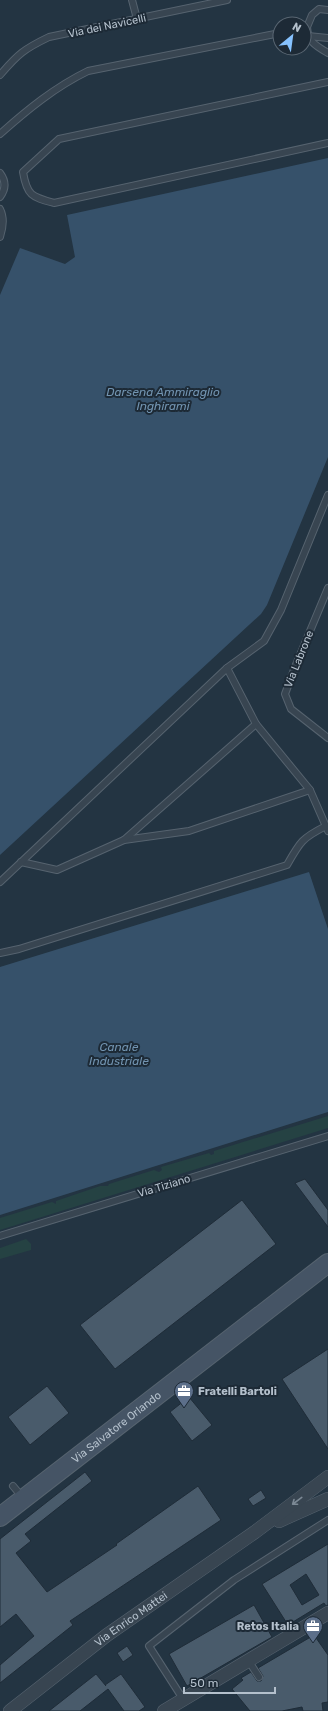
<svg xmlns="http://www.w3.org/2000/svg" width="328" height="1711" font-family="Rubik,sans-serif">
<rect width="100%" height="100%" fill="#233442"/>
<g fill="#254243">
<polygon points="328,1116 328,1128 0,1230 0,1218 52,1202 56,1204 56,1201 100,1186 108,1186 109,1184 154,1170 159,1172 162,1170 161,1167 209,1153 211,1155 214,1154 214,1151"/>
<polygon points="26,1239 31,1244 31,1250 0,1259 0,1248"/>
</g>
<g fill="#36516a">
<polygon points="328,158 328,457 267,605 261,614 0,855 0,295 20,248 65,264 75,257 67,215"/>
<polygon points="309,872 328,929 328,1112 0,1215 0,967"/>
</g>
<g fill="#495b6b" stroke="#1f2c38" fill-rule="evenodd">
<polygon points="305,1179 328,1210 328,1227 295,1183"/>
<polygon points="242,1200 276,1244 115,1369 80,1325"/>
<polygon points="328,1349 328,1449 282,1379"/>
<polygon points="47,1386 69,1413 30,1445 8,1417"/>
<polygon points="189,1397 212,1425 192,1441 170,1412"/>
<polygon points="85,1472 92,1481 25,1534 31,1541 16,1553 47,1592 117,1545 116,1544 198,1486 221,1520 70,1621 73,1625 0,1683 0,1665 34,1636 16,1614 0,1627 0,1539"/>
<polygon points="261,1490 266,1498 253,1506 248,1499"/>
<path d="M328 1544V1605L326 1606 324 1603 288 1625 262 1584ZM306 1574 319 1595 302 1605 290 1585Z"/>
<polygon points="254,1605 272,1637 187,1686 169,1654"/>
<polygon points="314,1635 328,1655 328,1702 322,1703 323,1711 303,1711 302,1707 282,1711 250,1711 232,1689 243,1680 241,1678 251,1672 257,1681 261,1681 263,1676 258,1668"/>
<polygon points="127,1646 133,1655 123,1662 117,1653"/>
<polygon points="96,1674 106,1686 105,1685 121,1674 145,1707 139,1711 124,1711 108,1689 80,1711 49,1711"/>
</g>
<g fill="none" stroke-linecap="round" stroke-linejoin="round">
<defs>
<g id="lane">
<polyline points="132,0 137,19"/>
<path d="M307 27C308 42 316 46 328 53"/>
<polyline points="304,28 307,27 312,15 319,9 328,10"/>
<polyline points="308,36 328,38"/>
<path d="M0 75C18 54 24 49 49 37L227 0"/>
<path d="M328 82 59 139 23 172C27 196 32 197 54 203L328 143"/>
<path d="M0 134C27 110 55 87 88 71L280 33"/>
<path d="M0 173C6 181 6 189 0 197"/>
<path d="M0 209C4 217 3 228 0 237"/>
<polyline points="328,588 295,667 285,694 291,709 328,738"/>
<polyline points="227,668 256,724 310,790 328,831"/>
<polyline points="124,840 189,831 310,790"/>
<polyline points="21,862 57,870 124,840 256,724"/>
<polyline points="0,882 227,668 264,641 281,610 328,495"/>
<path d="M0 953 19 949 287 865C300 842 302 838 326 826"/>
<polyline points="0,1236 328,1136"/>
<polyline points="13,1486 23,1498"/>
<polyline points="248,1660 259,1677"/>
<polyline points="183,1699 149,1646 234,1580 328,1520"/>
</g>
<g id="street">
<polyline points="279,1521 328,1499"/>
<path id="s1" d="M10 1711 107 1635 255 1532 328 1477"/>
<polyline points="164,1711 328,1613"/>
</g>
<g id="secondary">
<path id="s2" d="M0 1517 328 1263"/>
</g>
</defs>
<use href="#lane" stroke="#56636f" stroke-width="8"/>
<use href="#street" stroke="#56636f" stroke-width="14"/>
<use href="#secondary" stroke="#56636f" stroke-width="20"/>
<use href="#lane" stroke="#384551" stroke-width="6"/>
<use href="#street" stroke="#384551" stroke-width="13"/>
<use href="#secondary" stroke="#455465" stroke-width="18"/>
</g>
<defs><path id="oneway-shaft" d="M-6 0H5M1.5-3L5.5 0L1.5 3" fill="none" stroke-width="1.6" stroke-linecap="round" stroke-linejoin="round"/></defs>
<use stroke="#7c8995" href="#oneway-shaft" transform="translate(297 1501) rotate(143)"/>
<defs>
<symbol id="office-pin" viewBox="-11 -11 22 30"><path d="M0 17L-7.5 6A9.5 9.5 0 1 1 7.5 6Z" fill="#5c6f8a" stroke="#1d2a36"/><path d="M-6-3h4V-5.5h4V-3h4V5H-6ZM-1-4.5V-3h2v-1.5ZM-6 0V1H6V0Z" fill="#fff"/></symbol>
</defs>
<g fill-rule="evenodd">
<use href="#office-pin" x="173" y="1380" width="22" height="30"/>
<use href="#office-pin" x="302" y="1615" width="22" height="30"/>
</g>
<g text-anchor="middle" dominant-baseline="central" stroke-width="4" stroke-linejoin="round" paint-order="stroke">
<g font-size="11" fill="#b4c0cc" stroke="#1d2a36">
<text transform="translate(107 26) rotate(-12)">Via dei Navicelli</text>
<text transform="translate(299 659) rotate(-68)">Via Labrone</text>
<text transform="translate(164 1186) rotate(-17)">Via Tiziano</text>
<text stroke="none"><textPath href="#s2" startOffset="147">Via Salvatore Orlando</textPath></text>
<text stroke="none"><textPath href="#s1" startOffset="152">Via Enrico Mattei</textPath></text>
</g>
<g font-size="11" font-weight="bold" fill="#b4c0cc" stroke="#1d2a36" text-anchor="start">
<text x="198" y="1391">Fratelli Bartoli</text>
<text x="299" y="1626" text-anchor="end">Retos Italia</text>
</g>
<g font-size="12" font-style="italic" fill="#7294b1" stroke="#1d2a36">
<text x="163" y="392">Darsena Ammiraglio<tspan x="163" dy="14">Inghirami</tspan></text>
<text x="119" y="1047">Canale<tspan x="119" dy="14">Industriale</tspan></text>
</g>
</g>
<g transform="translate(292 36) rotate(29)"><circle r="19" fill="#1d2a36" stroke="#596672"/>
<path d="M0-3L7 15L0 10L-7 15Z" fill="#86c2ff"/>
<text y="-6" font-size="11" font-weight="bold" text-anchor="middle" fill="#b4c0cc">N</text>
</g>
<path d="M184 1687v6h91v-6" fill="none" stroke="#b4c0cc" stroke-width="2"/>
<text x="190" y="1687" font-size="12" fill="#b4c0cc" stroke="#1d2a36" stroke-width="3" paint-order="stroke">50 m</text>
</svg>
